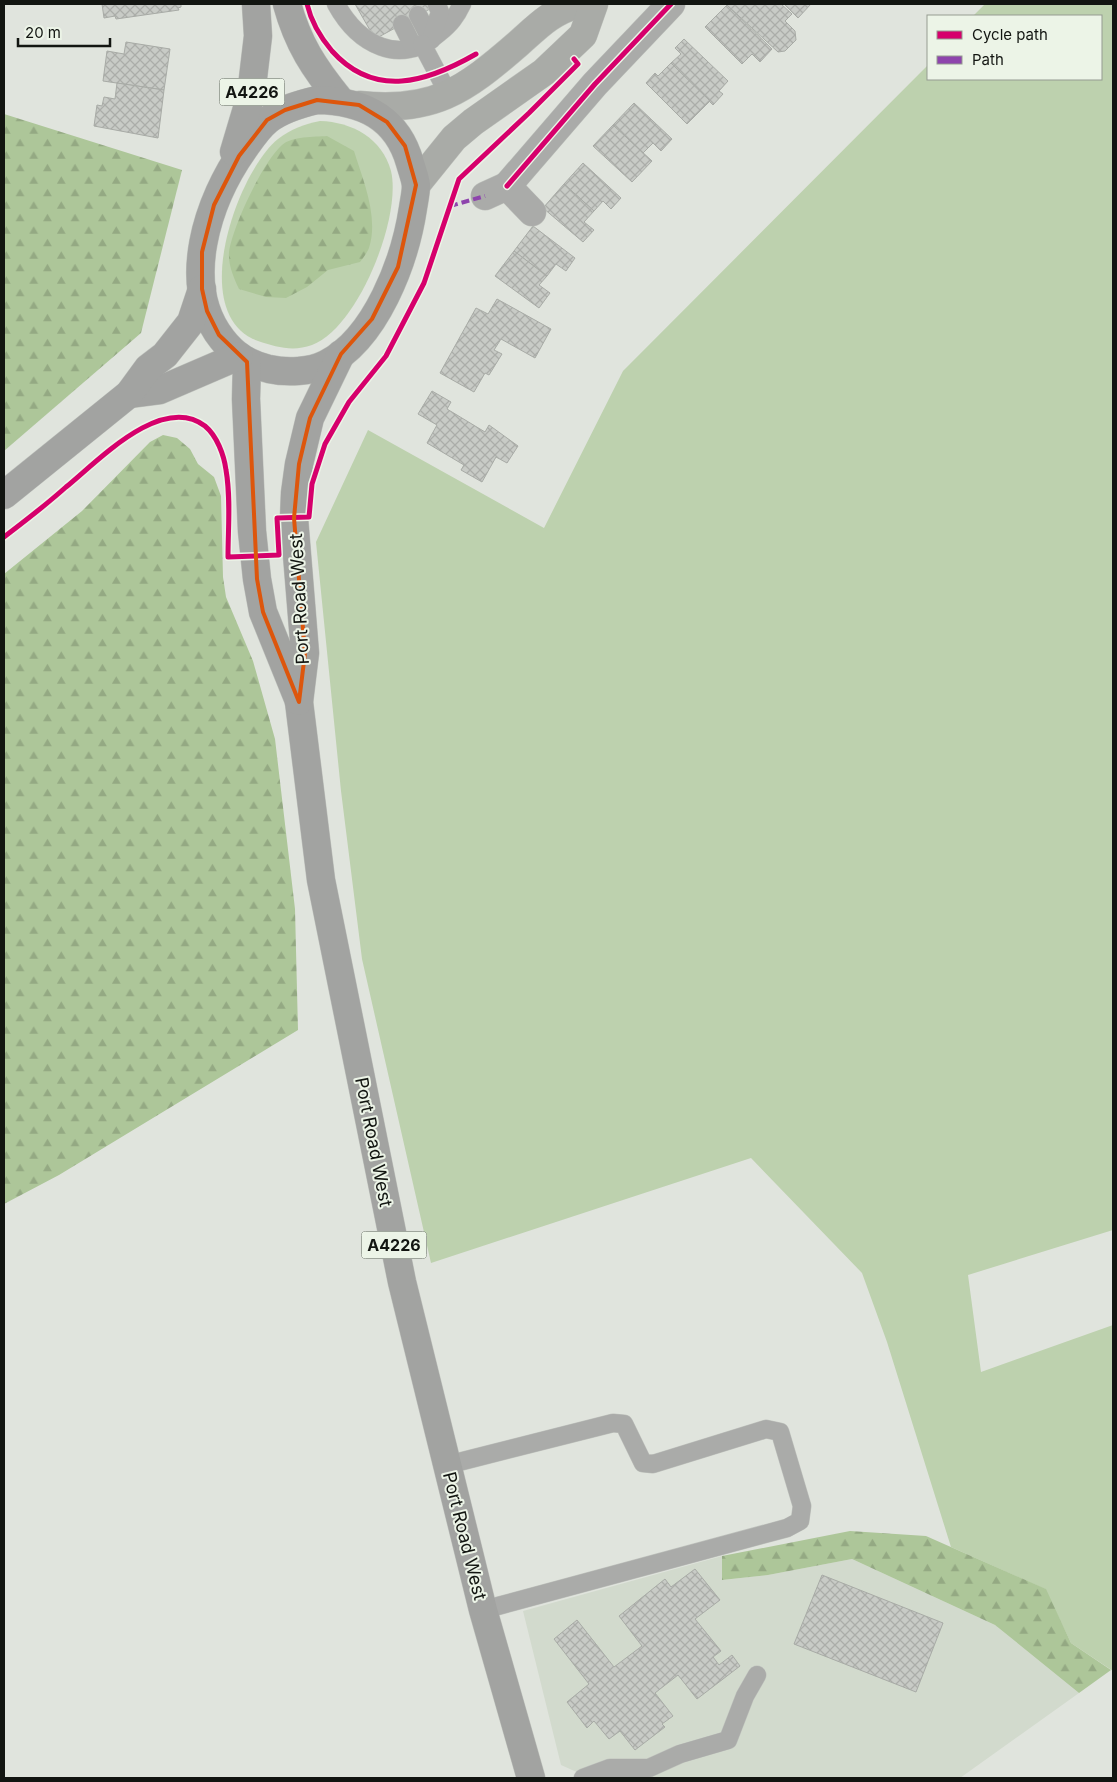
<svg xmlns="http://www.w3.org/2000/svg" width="1117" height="1782" font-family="Inter,sans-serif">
<defs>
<pattern id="forest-firs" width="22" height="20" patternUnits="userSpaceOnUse" patternTransform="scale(1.25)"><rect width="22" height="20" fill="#adc699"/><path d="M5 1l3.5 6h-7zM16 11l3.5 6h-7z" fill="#94a983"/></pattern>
<pattern id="building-cross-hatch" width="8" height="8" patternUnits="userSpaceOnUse" patternTransform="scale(1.25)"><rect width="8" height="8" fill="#c8cbc6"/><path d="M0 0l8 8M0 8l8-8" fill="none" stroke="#abada9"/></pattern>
</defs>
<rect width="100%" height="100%" fill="#e0e4dd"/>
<polygon fill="#d2dacd" points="722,1556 723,1580 768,1575 852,1559 995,1625 1079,1693 960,1778 590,1778 561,1765 523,1611"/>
<g fill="#bdd1ae">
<polygon points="985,4 1113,4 1113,1230 968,1275 981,1372 1113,1325 1113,1671 1071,1643 1045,1589 951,1547 887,1342 862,1273 751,1158 431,1263 362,959 341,791 316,542 368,430 544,528 623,371 928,65 928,79 1101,79 1101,16 973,16"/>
<path d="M320 121C352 122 382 138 391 171 402 217 358 328 312 345 293 352 276 347 258 341 186 315 237 172 278 139 291 129 304 124 320 121Z"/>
</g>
<g fill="url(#forest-firs)">
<polygon points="4,114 182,170 141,333 4,451"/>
<path d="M327 136 354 151C363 180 379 217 369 248 367 253 363 258 360 262L328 270 307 287 286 298 266 297 239 289C234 278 228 265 229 252 233 226 262 163 282 145 292 136 314 137 327 136Z"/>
<polygon points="163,435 177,438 190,449 198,464 214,477 221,496 223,577 226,597 253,661 275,739 295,909 298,1030 59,1175 4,1204 4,574 82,511 150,442"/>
<polygon points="850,1531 926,1536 1046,1589 1071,1643 1111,1670 1079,1693 995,1625 852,1559 768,1575 722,1580 722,1556"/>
</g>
<g fill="url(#building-cross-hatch)" stroke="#a8aba6">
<polygon points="102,4 181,4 181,7 178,8 179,10 116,19 115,16 104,18"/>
<polygon points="355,4 439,4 375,39"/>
<polygon points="728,4 781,4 792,14 785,21 795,31 796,40 785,51 778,52 727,5"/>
<polygon points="784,4 811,4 798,18"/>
<polygon points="727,5 772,49 760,62 752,54 742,64 705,27"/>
<polygon points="684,39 728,81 719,91 723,94 713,105 671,63 681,54 675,48"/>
<polygon points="126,42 170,49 164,90 103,81 107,51 124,54"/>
<polygon points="671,63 710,101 687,124 646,83 655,73 658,76"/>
<polygon points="117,83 164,90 158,138 94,126 97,105 102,106 104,97 115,99"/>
<polygon points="634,103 672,139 661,151 653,143 643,153 613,125"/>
<polygon points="613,125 652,161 632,182 593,146"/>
<polygon points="583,163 621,198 611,209 603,201 594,211 564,184"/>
<polygon points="564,184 594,211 584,222 594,230 583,242 543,208"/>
<polygon points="533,226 575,258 566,271 556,264 547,276 514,251"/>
<polygon points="514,251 547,276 539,285 550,293 539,308 495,276"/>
<polygon points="497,299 551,329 535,358 501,339 494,350 502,354 489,375 485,373 474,392 440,373 476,308 488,314"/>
<polygon points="432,391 451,402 447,409 485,432 489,425 518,446 507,463 496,457 482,482 461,470 464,465 427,443 437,425 418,414"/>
<polygon points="695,1569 720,1600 695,1619 721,1651 713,1657 719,1665 732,1655 740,1666 697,1699 678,1675 655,1693 673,1716 662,1724 665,1727 635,1750 620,1731 609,1739 594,1721 587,1728 567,1702 589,1684 554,1639 577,1620 614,1667 642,1646 619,1616 665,1579 671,1587"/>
<polygon points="822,1575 943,1623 916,1692 794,1644"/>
</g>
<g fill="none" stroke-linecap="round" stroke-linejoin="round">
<defs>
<g id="service">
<path d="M336 4C358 44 400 68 439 33 450 24 456 17 462 4"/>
<polyline points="418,15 431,40"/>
<polyline points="402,24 414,48"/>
<polyline points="431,39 440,12 437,5"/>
<polyline points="422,44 449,95"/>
<polyline points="447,1465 613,1423 624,1424 643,1463 653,1464 766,1429 780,1432 802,1506 800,1521 787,1528 483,1610"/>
<polyline points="583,1778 610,1768 649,1768 680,1754 728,1740 745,1696 757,1675"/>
</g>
<g id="minor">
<polyline points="507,186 595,84 671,4"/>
<polyline points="485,196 507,186 532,212"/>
</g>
<g id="secondary">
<path d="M359 105C433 113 464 91 519 43 539 25 551 12 578 4"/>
<polyline points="416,185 454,138 473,122 544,72 583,35 594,4"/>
</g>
<g id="primary">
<path d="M287 4C298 44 314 68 340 100"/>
<path d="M317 100C363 101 397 117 410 163 412 170 415 178 416 185 416 193 414 201 413 208 405 261 376 339 326 364 310 372 287 373 269 369 249 364 235 356 222 339 179 284 208 200 244 149 251 139 258 128 268 120 282 109 300 104 317 100Z"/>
<polyline points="234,152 251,95 258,36 256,4"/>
<polyline points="341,354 310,418 299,464 295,493 294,518 305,653 299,702 321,880 402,1282 483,1610 531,1778"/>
<polyline points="247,362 246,399 252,531 257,579 263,612 299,701"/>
<polyline points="129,394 160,390 239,356"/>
<polyline points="4,495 129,394 148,368 165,355 191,322 202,289"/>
</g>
</defs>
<use href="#service" stroke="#bfc2bd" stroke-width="19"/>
<use href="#minor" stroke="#bfc2bd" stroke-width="29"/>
<use href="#secondary" stroke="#bfc2bd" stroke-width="29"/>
<use href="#primary" stroke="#bfc2bd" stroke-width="29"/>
<use href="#service" stroke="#aaaba9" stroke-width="18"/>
<use href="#minor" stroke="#aaaba9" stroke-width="28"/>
<use href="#secondary" stroke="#a9aba7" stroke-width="28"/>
<use href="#primary" stroke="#a2a3a1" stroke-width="28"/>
<polyline stroke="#8e44ad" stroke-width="4" stroke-dasharray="8 4" stroke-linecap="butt" points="450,206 485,196"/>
<defs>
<g id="cycleway">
<path d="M307 4C311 21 321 38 332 51 375 99 427 82 476 54"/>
<polyline points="507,186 595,84 671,4"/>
<path d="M4 537C25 521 46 505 66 487 98 461 162 393 205 426 217 436 224 455 226 470 231 498 228 529 228 557L279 555 277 518 309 517 312 484 325 444 349 402 386 356 424 283 459 179 529 113 578 64 574 59"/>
</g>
</defs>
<use href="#cycleway" stroke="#ecf4e7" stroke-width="8"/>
<use href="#cycleway" stroke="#d6006c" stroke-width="5"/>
</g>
<path fill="none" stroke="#dd560c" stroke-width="4" stroke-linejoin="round" d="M317 100 359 105 387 122 405 146 416 185 398 267 372 319 341 354 310 418 299 464 294 518 305 653 299 702 263 612 257 579 247 362 219 335 207 311 202 289V252L214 205 239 156 267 120 285 110Z"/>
<g text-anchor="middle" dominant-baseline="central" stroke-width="4" stroke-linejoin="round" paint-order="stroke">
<g fill="#ecf4e7" stroke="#535851" stroke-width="1">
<rect x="219.5" y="78.5" width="65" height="27" rx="4"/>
<rect x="361.5" y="1231.5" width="65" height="27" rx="4"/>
</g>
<g font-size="16" font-weight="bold" fill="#121511">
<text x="252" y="92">A4226</text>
<text x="394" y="1245">A4226</text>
</g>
<g font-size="18" fill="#121511" stroke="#ecf4e7">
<text transform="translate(299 599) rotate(-93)">Port Road West</text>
<text transform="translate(374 1142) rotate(79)">Port Road West</text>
<text transform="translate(465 1536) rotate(76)">Port Road West</text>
</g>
</g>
<rect width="1117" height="1782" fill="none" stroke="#121511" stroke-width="10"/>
<rect x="927" y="15" width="175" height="65" fill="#ecf4e7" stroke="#959b91"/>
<rect x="937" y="31" width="25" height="8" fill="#d6006c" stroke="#959b91"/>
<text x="972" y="40" font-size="15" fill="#121511">Cycle path</text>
<rect x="937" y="56" width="25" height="8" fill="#8e44ad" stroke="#959b91"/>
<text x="972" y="65" font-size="15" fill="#121511">Path</text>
<path d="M18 38v8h92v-8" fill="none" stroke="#121511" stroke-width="2.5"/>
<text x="25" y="38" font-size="15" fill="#121511" stroke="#ecf4e7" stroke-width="4" paint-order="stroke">20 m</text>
</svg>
